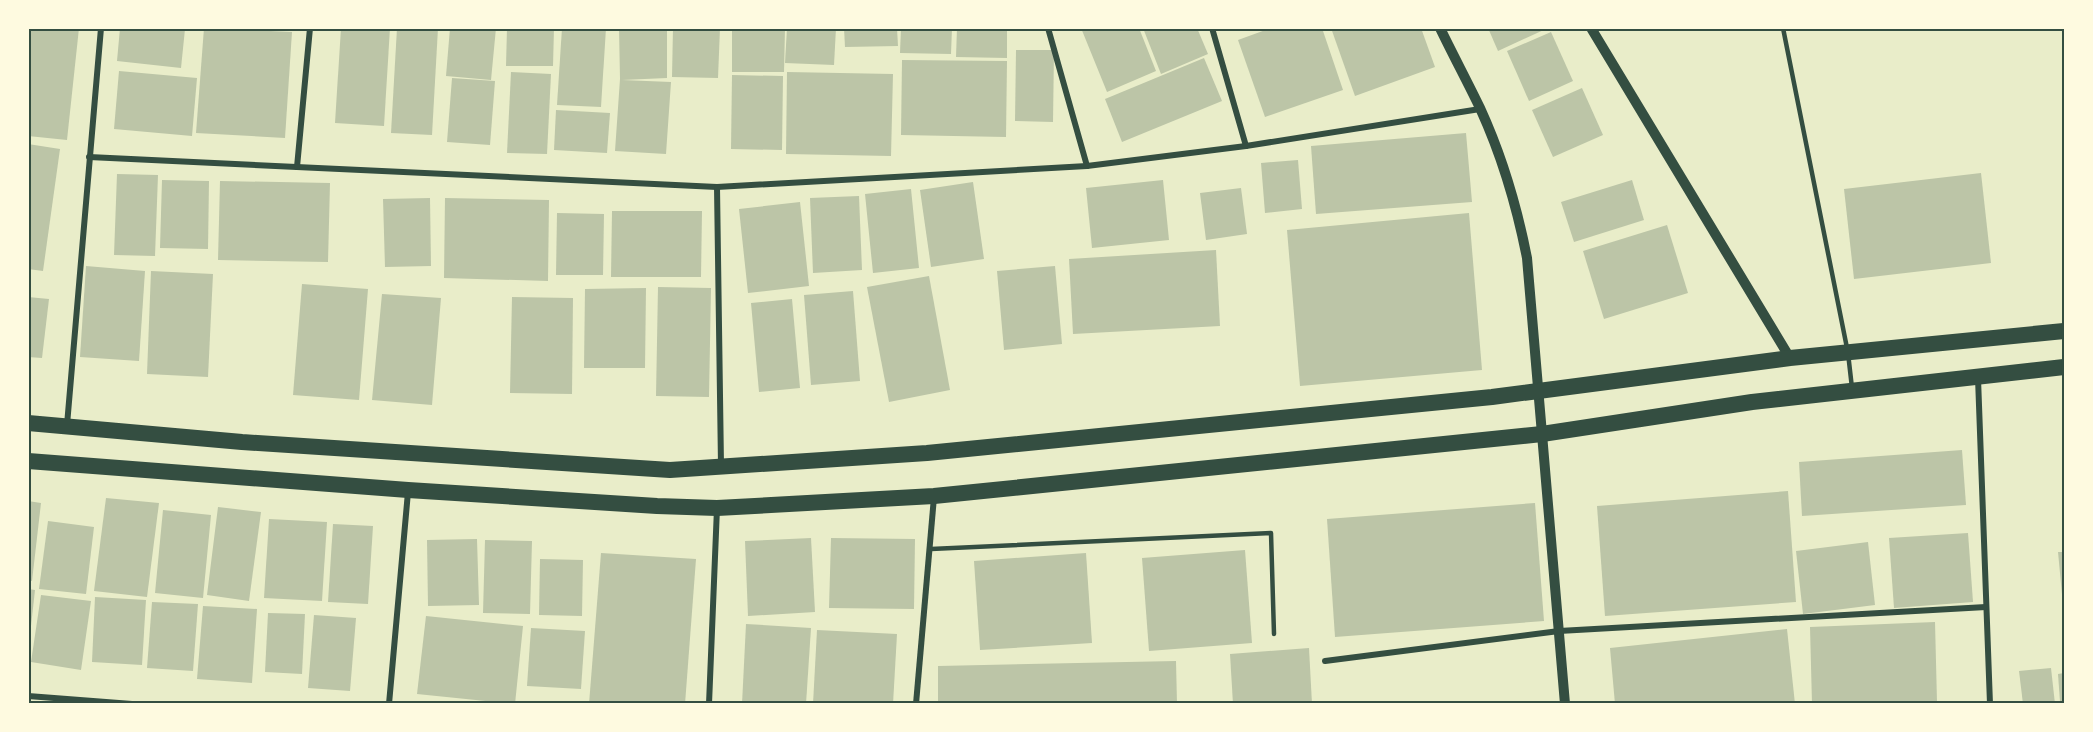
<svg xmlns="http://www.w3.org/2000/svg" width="2093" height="732" font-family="Signika,sans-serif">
<rect width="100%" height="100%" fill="#e9edc9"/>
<g fill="#bcc5a7">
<polygon points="28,28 79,28 67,140 28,136"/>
<polygon points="120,28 185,29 181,68 117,61"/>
<polygon points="204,28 292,32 285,138 196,133"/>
<polygon points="341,28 390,28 384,126 335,123"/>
<polygon points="397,28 438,28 432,135 391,133"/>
<polygon points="450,28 496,28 491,80 446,76"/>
<polygon points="507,28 554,28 553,66 506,66"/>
<polygon points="562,28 606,28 601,107 557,105"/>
<polygon points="619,28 667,28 667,78 622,80 671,82 666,154 615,151 620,79"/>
<polygon points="673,28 720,28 718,78 672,77"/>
<polygon points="732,28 785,28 784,72 732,72"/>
<polygon points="787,28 836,28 834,65 785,63"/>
<polygon points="844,28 897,28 898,46 845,47"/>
<polygon points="901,28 952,28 951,54 900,53"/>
<polygon points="957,28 1007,28 1007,58 956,57"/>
<polygon points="1081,28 1139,28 1156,71 1107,92"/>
<polygon points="1143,28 1197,28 1208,54 1161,74"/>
<polygon points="1271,28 1322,28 1343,90 1265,117 1238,40"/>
<polygon points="1331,28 1421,28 1435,67 1355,96"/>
<polygon points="1488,28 1548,28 1498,51"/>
<polygon points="1551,32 1573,81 1529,101 1507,51"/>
<polygon points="1016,50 1054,50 1053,122 1015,121"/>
<polygon points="1204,58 1222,101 1122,142 1105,99"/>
<polygon points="902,60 1007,61 1006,137 901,135"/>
<polygon points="119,71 197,78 192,136 114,129"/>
<polygon points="511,72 551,74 547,154 507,153"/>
<polygon points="787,72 893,74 891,156 786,154"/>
<polygon points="732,75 783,76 782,150 731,149"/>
<polygon points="452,78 495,81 490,145 447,142"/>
<polygon points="1582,88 1603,135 1553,157 1532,110"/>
<polygon points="556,110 610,113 607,153 554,150"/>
<polygon points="1466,133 1472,202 1316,214 1311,146"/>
<polygon points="28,144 60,149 43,271 28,269"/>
<polygon points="1298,160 1302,209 1265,213 1261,163"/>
<polygon points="1981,173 1991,263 1854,279 1844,189"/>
<polygon points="117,174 158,175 155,256 114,255"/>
<polygon points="162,180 209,181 208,249 160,248"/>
<polygon points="1163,180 1169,240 1092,248 1086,188"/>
<polygon points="1632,180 1644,220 1574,242 1561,202"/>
<polygon points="220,181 330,183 328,262 218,260"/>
<polygon points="973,182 984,259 931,267 920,190"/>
<polygon points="1241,188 1247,234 1206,240 1200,193"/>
<polygon points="911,189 919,268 873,273 865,194"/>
<polygon points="859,196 862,270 813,273 810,198"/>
<polygon points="430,198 431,266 385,267 383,199"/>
<polygon points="445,198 549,200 548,281 444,278"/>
<polygon points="800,202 809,286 748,293 739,209"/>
<polygon points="612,211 702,211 701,277 611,277"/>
<polygon points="557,213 604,214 603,275 556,275"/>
<polygon points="1469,213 1482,370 1300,386 1287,230"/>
<polygon points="1667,225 1688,293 1604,319 1583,251"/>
<polygon points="1216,250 1220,326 1073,334 1069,259"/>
<polygon points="86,266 145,271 139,361 80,357"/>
<polygon points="1055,266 1062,344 1004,350 997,271"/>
<polygon points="151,271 213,274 208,377 147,374"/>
<polygon points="929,276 950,390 889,402 867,287"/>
<polygon points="302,284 368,289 359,400 293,395"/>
<polygon points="658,287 711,288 709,397 656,396"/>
<polygon points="646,288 645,368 584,368 585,289"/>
<polygon points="853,291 860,381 811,385 804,295"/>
<polygon points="382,294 441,298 432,405 372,400"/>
<polygon points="28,297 49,299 42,358 28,357"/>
<polygon points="512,297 573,298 572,394 510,393"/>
<polygon points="792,299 800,388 759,392 751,303"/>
<polygon points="1962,450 1966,505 1802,516 1799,462"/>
<polygon points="1788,491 1796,602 1605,616 1597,506"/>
<polygon points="106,498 159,503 147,597 94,591"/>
<polygon points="28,501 41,503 32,581 28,580"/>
<polygon points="1535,503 1544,621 1335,637 1327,519"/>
<polygon points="218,507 261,512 249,601 207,595"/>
<polygon points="163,510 211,515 203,598 155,593"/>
<polygon points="269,519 327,522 322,601 264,598"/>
<polygon points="48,521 94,527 86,594 39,589"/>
<polygon points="333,524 373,526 368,604 328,602"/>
<polygon points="1968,533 1973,602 1894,608 1889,538"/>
<polygon points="811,538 815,612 748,616 745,541"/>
<polygon points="831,538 915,539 914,609 829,608"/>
<polygon points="477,539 479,605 428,606 427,540"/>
<polygon points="485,540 532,541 530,614 483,613"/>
<polygon points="1868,542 1875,605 1803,614 1796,551"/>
<polygon points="1245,550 1252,643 1149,651 1142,558"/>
<polygon points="2058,552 2064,552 2064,605 2063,605"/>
<polygon points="601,553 696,559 685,704 589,704"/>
<polygon points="1086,553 1092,643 980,650 974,561"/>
<polygon points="540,559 583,560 582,616 539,615"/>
<polygon points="28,589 35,590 30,635 28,635"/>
<polygon points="41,595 91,601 81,670 31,662"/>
<polygon points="95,597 146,600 142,665 92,662"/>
<polygon points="152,602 198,604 193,671 147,668"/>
<polygon points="203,606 257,609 252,683 197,679"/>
<polygon points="268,613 305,614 302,674 265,672"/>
<polygon points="314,615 356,618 350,691 308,688"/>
<polygon points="426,616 523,626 515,704 417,694"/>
<polygon points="1935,622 1937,702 1812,704 1810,627"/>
<polygon points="746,624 811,628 806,704 742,704"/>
<polygon points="531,628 585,631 581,689 527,686"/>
<polygon points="1787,629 1795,704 1615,704 1610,648"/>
<polygon points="817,630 897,634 893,704 813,704"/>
<polygon points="1309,648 1312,704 1233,704 1230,654"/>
<polygon points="1176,661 1177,704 938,704 938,666"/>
<polygon points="2051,668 2055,704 2023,704 2019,671"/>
<polygon points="2064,673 2064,702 2060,702 2058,674"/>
</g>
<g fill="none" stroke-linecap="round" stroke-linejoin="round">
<g stroke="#344e41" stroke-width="4.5">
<polyline points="1783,28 1848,353 1852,388"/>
<polyline points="931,549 1271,533 1274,634"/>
</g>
<g stroke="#344e41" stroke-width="6">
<polyline points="1048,28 1087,166"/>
<polyline points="1212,28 1246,146"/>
<polyline points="89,157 717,187 1087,166 1246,146 1480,109"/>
<polyline points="297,167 310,28"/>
<polyline points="717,187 721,465"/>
<polyline points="1978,378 1990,704"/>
<polyline points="67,425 101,28"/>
<polyline points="1325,661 1559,631 1986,607"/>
<polyline points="28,696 132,704"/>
<polyline points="389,704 408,492"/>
<polyline points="709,704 717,508"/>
<polyline points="916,704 934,497"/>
</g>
<g stroke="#344e41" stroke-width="10">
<path d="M1440 28C1453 55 1467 81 1480 108 1502 156 1517 207 1527 258L1565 704"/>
<polyline points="1591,28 1790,358"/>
</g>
<g stroke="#344e41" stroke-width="16">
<polyline points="28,423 242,442 670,470 927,453 1492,397 1790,358 2064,331"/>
<polyline points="28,461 408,490 657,506 717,508 934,496 1542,434 1752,402 2064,367"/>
</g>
</g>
<rect width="2093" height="732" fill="none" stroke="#fefae0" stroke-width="60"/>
<rect x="30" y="30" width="2033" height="672" fill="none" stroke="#344e41" stroke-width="2"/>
</svg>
